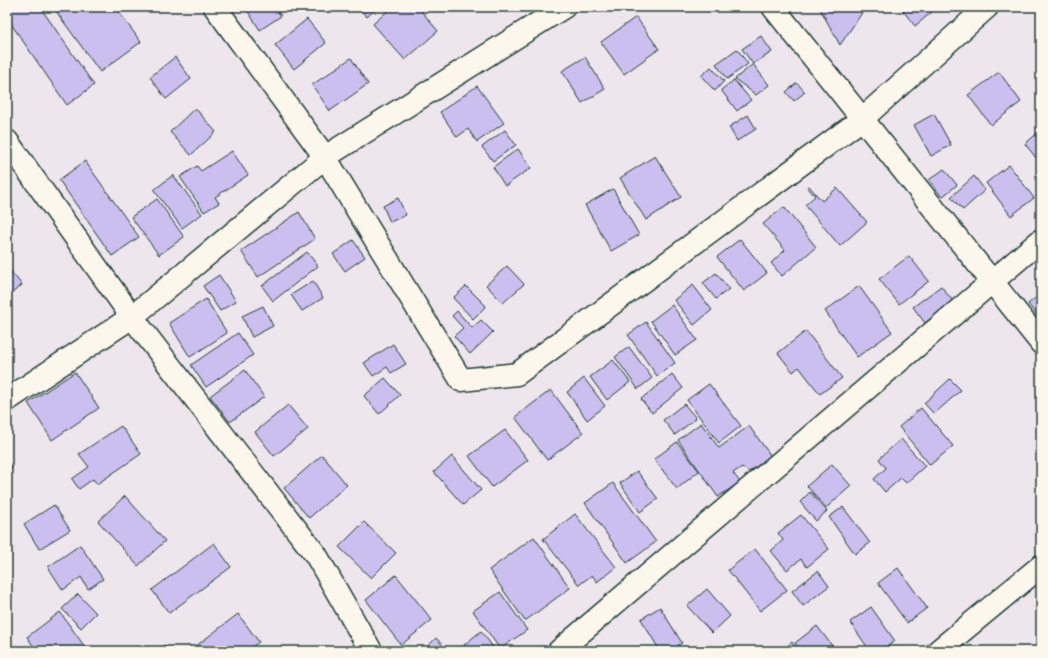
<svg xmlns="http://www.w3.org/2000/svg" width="1048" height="658" font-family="Caveat,sans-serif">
<rect width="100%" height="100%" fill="#ede6ed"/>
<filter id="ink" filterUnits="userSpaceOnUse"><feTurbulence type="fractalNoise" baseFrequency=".025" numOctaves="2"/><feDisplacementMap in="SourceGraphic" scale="8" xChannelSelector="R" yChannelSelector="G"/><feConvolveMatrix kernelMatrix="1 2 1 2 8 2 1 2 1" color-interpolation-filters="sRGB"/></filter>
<g filter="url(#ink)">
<g fill="#cbbff0" stroke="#1f3d34">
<polygon points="9,7 40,7 94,85 67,105 7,18 7,8"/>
<polygon points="53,7 115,7 141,42 100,72"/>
<polygon points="245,7 275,7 281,16 260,30"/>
<polygon points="358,7 378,7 367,17"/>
<polygon points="392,7 418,7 438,31 405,60 373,24"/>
<polygon points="819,7 866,7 840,45"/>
<polygon points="900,7 938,7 915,26"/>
<polygon points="636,17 659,49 624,74 601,42"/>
<polygon points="307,19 326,43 294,69 275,45"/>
<polygon points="761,36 772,52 753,64 742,49"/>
<polygon points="737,49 748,64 727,79 716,64"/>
<polygon points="175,57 191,79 166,99 150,77"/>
<polygon points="585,57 605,89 582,103 562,71"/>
<polygon points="351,58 368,84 330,111 312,85"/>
<polygon points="753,64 769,85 756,95 735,79"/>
<polygon points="711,67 724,81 715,91 701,76"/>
<polygon points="999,72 1021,102 991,125 968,95"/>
<polygon points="734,80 751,100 737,111 721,90"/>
<polygon points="797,83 805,92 794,101 786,92"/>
<polygon points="477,86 504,123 477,142 468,129 457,137 440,112"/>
<polygon points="195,108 216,132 191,155 170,132"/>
<polygon points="934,114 951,145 931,156 914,125"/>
<polygon points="748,115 756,129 737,141 729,127"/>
<polygon points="505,130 516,145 493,161 482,147"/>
<polygon points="1041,130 1041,164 1025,144"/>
<polygon points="518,149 531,168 505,186 493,167"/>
<polygon points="232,151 248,175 215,197 219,203 204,212 180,177 197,166 201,171"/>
<polygon points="655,156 681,197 646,220 620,178"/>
<polygon points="85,161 139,237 112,256 59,180"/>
<polygon points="1009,165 1034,198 1011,216 986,183"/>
<polygon points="944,169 957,185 942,197 929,180"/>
<polygon points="173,175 202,214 182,228 154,190"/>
<polygon points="974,176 985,190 963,210 951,197"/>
<polygon points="809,186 822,201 837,188 867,222 840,246 805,205 815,196 807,187"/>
<polygon points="613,189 639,235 611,251 585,205"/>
<polygon points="398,198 406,215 390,222 383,206"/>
<polygon points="157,199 184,237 159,255 131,217"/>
<polygon points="784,207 816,247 782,276 771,263 785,250 763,224"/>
<polygon points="299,212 315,239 258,277 241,251"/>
<polygon points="740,239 767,273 744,291 717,257"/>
<polygon points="353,240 365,257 345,271 333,254"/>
<polygon points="307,252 318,266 273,301 262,286"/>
<polygon points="909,256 929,281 899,304 879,279"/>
<polygon points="507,266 524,284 503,303 486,285"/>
<polygon points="7,267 22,285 7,297"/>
<polygon points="716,273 729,289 716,299 703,283"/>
<polygon points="219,275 236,301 220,311 203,286"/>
<polygon points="313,281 323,298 302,311 291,295"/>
<polygon points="693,285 712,310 694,325 674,300"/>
<polygon points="466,286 486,306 473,319 453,298"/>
<polygon points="859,286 892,332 857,357 825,311"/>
<polygon points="941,286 953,301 925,323 913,307"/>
<polygon points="1039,295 1041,297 1041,321 1028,304"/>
<polygon points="206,299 227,333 190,357 169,323"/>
<polygon points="672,305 697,340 675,355 651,321"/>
<polygon points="263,306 273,326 252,337 242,316"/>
<polygon points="457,311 472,328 481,320 493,332 470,354 454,336 463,328 452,316"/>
<polygon points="646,322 675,363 657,376 628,335"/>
<polygon points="806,331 842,378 820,394 799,367 793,372 778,353"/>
<polygon points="238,333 253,355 206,387 191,365"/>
<polygon points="393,344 406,364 391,373 387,367 373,376 364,363"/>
<polygon points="629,347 652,378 638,389 615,357"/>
<polygon points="613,360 630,382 607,400 590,377"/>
<polygon points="245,370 264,397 230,422 210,396"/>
<polygon points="75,372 99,408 52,440 28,403"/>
<polygon points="672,374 683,388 652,413 641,399"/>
<polygon points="385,378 400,395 379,414 364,396"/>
<polygon points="584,378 605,406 587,420 567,392"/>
<polygon points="950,379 961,390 934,414 924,403"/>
<polygon points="709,384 741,426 719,443 687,400"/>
<polygon points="551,390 583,433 547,460 515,417"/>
<polygon points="684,404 696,418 675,435 663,420"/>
<polygon points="288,405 308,429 274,456 255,432"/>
<polygon points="921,408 953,446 930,465 899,427"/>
<polygon points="701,423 719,448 749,426 771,456 749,472 742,467 733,473 740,482 718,497 678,440"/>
<polygon points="121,426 141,454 97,484 93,479 79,489 72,479 89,467 79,454"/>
<polygon points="505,430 528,460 492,487 469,456"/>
<polygon points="901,439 925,466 906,483 901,478 885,492 874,479 886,468 879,459"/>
<polygon points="677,442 699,471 677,489 654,459"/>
<polygon points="322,455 347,485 309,518 284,488"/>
<polygon points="452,456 481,490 463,505 434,472"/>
<polygon points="7,459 12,468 7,471"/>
<polygon points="832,464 851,486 826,508 807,486"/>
<polygon points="637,471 658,499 640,512 620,483"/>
<polygon points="613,483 656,542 627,563 585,503"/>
<polygon points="810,492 827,511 816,521 800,502"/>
<polygon points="125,496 165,541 138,566 98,521"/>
<polygon points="54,505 70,530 39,549 24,524"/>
<polygon points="843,507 870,543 855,554 829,517"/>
<polygon points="575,514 616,567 597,582 592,575 579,585 543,539"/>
<polygon points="801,515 829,549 807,567 801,559 787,570 771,551 783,540 778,533"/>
<polygon points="364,522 396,553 371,578 339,547"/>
<polygon points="534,537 570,588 525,621 489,570"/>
<polygon points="214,543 231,567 169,613 152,590"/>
<polygon points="80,545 103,579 88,589 81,577 63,590 48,567"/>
<polygon points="755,549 787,590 760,611 728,570"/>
<polygon points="898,568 927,608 907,623 878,583"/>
<polygon points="818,571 829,586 803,606 792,591"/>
<polygon points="396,575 432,620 401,645 366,600"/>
<polygon points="707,589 730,616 712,633 687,606"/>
<polygon points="500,592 527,630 500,649 473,611"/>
<polygon points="78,594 96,613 81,628 62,609"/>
<polygon points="660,607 682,643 669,651 660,651 641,619"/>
<polygon points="871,607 895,641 880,651 870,651 850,622"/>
<polygon points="60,612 85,647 79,651 37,651 27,637"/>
<polygon points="238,614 259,642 246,651 199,651 196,646"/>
<polygon points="817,626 836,651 802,651 795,643"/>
<polygon points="481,631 496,651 468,651 464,645"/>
<polygon points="436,638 448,651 423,651"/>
<polygon points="792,642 799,651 781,651"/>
<polygon points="1041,643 1041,651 1032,651"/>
<polygon points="165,645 169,651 156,651"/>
</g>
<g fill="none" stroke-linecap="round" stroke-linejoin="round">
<defs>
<g id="minor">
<polyline points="215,7 325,157 461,380 517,374 862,119 987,7"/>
<polyline points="773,7 1041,343"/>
<polyline points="7,141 132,317 316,555 371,651"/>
<polyline points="7,400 132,317 325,157 564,7"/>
<polyline points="559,651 1041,240"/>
<polyline points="938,651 1041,566"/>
</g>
</defs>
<use href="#minor" stroke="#1f3d34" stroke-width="25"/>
<use href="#minor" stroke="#fbf7ec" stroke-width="22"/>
</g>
</g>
<rect width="1048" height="658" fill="none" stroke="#fbf7ec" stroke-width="24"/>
<rect x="12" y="12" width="1024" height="634" fill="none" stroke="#1f3d34" stroke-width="1.5" filter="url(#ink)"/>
</svg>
